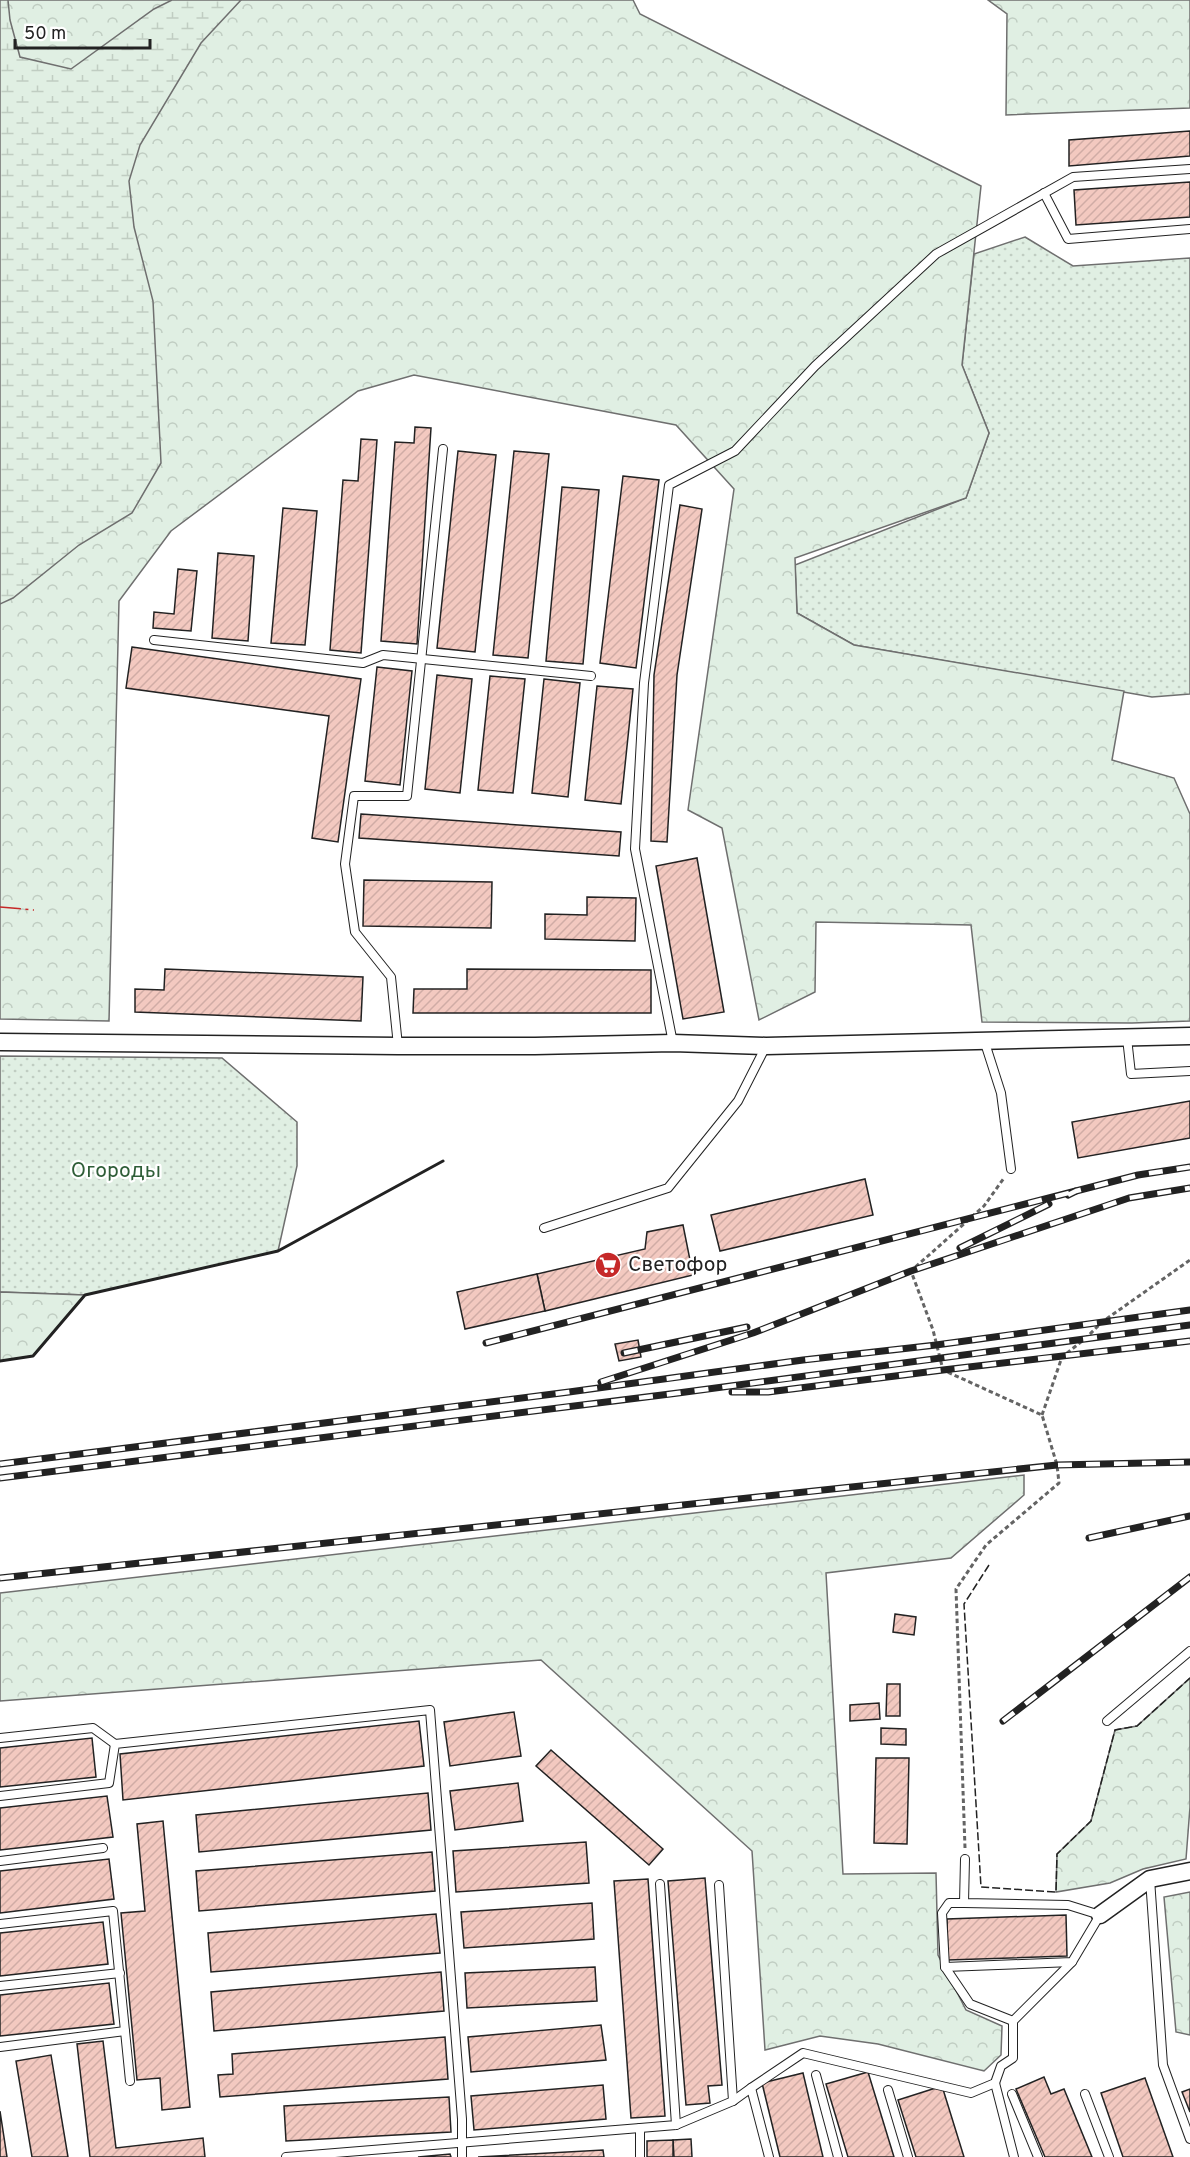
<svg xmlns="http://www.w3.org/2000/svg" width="1190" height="2157" font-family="Overpass,sans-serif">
<defs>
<pattern id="grass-dots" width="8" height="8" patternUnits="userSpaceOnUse" patternTransform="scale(1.5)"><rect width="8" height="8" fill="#e0efe3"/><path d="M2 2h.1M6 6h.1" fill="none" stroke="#c0cdc2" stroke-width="1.8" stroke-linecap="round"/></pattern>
<pattern id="forest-crowns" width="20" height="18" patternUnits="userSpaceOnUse" patternTransform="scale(1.5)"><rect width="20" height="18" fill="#e0efe3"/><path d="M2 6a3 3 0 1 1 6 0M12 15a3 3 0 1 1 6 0" fill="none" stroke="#c0cdc2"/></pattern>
<pattern id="wetland-marsh" width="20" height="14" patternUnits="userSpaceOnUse" patternTransform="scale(1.5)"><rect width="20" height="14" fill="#e0efe3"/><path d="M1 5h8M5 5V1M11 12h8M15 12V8" fill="none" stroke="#c0cdc2"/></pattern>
<pattern id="building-hatch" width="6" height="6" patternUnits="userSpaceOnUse" patternTransform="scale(1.5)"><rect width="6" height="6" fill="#f3c9c0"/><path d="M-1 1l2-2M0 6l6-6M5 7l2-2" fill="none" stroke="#d0aca5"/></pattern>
</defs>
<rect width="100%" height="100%" fill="#fff"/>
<g fill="url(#grass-dots)" stroke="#6f6f6f" stroke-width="1.5">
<polygon points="1025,237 1073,266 1190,258 1190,694 1152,697 854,645 797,613 795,565 966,498 989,433 962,365 974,254"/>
<polygon points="0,1056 222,1058 297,1122 297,1166 278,1251 85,1295 0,1292"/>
</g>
<g fill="url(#forest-crowns)" stroke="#6f6f6f" stroke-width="1.5">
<polygon points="0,0 633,0 640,14 981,186 962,365 989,433 966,498 795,558 797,613 854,645 1124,691 1112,760 1174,778 1190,814 1190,1021 1132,1023 982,1022 971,925 816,922 815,992 759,1020 722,828 688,810 734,489 676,425 414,375 358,391 171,531 119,601 109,1021 0,1019"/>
<polygon points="988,0 1190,0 1190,108 1006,115 1007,14"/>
<polygon points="0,1292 85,1295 33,1356 0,1361"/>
<polygon points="1024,1475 1024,1495 951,1558 826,1573 843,1874 936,1873 938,1955 966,2010 1002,2026 1001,2055 984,2071 878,2044 820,2036 765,2050 752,1851 541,1660 0,1701 0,1593"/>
<polygon points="1190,1678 1190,1807 1186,1859 1143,1869 1110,1883 1056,1892 1057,1854 1091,1821 1115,1730 1137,1726"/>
<polygon points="1190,1892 1190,2035 1176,2032 1164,1897"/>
</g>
<polygon fill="url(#wetland-marsh)" stroke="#6f6f6f" stroke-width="1.5" points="0,0 8,0 10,20 20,57 71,69 154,9 172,0 241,0 201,43 140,145 129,181 134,227 153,301 161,463 132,513 79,545 13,598 0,604"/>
<g fill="url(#building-hatch)" stroke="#222" stroke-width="1.5">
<polygon points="1190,131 1190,156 1069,166 1069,140"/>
<polygon points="1190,182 1190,217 1076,225 1074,190"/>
<polygon points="415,427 431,428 417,644 381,641 395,442 414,443"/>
<polygon points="361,439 377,440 361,653 330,650 343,480 358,481"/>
<polygon points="458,451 496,455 475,652 437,648"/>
<polygon points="514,451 549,454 528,658 493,655"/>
<polygon points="623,476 659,480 636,668 600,663"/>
<polygon points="562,487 599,490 583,664 546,661"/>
<polygon points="680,505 702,509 677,675 667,842 651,841 654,675"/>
<polygon points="283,508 317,511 305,645 271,643"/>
<polygon points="218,553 254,556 248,641 212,638"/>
<polygon points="178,569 197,571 191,631 153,628 154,612 174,614"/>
<polygon points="132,647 361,679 338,842 312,838 329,716 126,688"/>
<polygon points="377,667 412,671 400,785 365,781"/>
<polygon points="437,675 472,679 460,793 425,789"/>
<polygon points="490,676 525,679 513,793 478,790"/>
<polygon points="544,679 580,683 568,797 532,793"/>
<polygon points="597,686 633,689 621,804 585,800"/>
<polygon points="361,814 621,832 619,856 359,838"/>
<polygon points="697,858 724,1012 683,1019 656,866"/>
<polygon points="364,880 492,882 491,928 363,926"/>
<polygon points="587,897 636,898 635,941 545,939 545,914 587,915"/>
<polygon points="165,969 363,977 361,1021 135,1012 135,989 164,990"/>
<polygon points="467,969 651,970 651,1013 413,1013 414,989 467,989"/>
<polygon points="1190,1101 1190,1138 1078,1158 1072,1122"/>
<polygon points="865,1179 873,1215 720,1251 711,1215"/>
<polygon points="683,1225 693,1275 545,1311 537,1274 645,1249 647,1232"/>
<polygon points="537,1274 545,1311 465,1329 457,1292"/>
<polygon points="638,1340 641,1357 619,1361 615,1344"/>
<polygon points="895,1614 916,1617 914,1635 893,1632"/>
<polygon points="887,1684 900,1684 900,1716 886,1716"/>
<polygon points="879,1703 880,1719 850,1721 850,1705"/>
<polygon points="514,1712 521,1756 450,1766 444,1722"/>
<polygon points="419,1721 424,1766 123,1800 120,1754"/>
<polygon points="881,1728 906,1729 906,1745 881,1744"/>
<polygon points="92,1738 96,1777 0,1787 0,1748"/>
<polygon points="551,1750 663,1849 649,1865 536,1766"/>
<polygon points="876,1758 909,1758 907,1844 874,1843"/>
<polygon points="518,1783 523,1821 455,1830 450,1791"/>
<polygon points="428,1793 431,1830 199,1852 196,1815"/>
<polygon points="107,1796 113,1837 0,1850 0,1808"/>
<polygon points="163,1821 190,2107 162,2110 160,2078 137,2080 121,1913 145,1911 137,1824"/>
<polygon points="586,1842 589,1883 456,1892 453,1851"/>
<polygon points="432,1852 435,1891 199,1911 196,1871"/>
<polygon points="109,1859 114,1899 0,1913 0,1871"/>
<polygon points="705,1878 722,2085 708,2086 710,2103 686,2105 668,1881"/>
<polygon points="648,1879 665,2116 631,2118 614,1881"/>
<polygon points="592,1903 594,1939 464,1948 461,1912"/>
<polygon points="436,1914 440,1953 211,1972 208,1933"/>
<polygon points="1066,1915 1067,1956 948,1960 947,1919"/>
<polygon points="103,1922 108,1964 0,1976 0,1933"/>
<polygon points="595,1967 597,2001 467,2008 465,1973"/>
<polygon points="441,1972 444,2011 214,2031 211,1992"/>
<polygon points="109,1983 114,2024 0,2036 0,1995"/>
<polygon points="601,2025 606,2060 471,2072 468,2037"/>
<polygon points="445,2037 448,2079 220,2097 218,2075 233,2074 232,2054"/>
<polygon points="103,2041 116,2148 203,2138 205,2157 90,2157 77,2044"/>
<polygon points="51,2055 68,2157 32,2157 16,2061"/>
<polygon points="868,2072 894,2157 848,2157 826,2084"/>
<polygon points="803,2073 823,2157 780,2157 762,2083"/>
<polygon points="1044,2077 1051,2094 1064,2089 1092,2157 1045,2157 1016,2089"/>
<polygon points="1145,2078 1173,2157 1123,2157 1101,2093"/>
<polygon points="603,2085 606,2119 474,2130 471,2096"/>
<polygon points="942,2086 964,2157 916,2157 898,2100"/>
<polygon points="1190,2089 1190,2112 1182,2092"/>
<polygon points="449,2097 451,2132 286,2141 284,2106"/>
<polygon points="0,2111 7,2157 0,2157"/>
<polygon points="691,2139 692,2157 674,2157 673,2140"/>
<polygon points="673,2140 673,2157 647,2157 647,2141"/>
<polygon points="603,2150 604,2157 478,2157"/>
<polygon points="450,2154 451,2157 418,2157"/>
</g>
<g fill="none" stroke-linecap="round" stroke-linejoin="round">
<defs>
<g id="service">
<polyline points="1044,193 1068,239 1190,229"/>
<polyline points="154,640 363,663 383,655 591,676"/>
<polyline points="1127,1038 1131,1074 1190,1071"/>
<polyline points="984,1040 1001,1093 1011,1169"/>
<polyline points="673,1043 635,849 644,683 669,485 735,451 815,366 936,254 1073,177 1190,169"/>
<polyline points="398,1046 391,977 355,932 345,864 354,796 407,796 443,449"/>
<polyline points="544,1228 668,1188 738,1101 766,1046"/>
<polyline points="1107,1721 1190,1651"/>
<polyline points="0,1738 93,1728 115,1744"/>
<polyline points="0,1796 109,1783 115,1744 430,1710 462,2119 462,2157"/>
<polyline points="0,1861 103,1848"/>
<polyline points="1150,1879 1163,2065 1190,2139"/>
<polyline points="964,1903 949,1903 942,1913 945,1967 970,2004 1013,2021"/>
<polyline points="0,1924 113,1911 130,2081"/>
<polyline points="945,1967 1072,1962 1100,1915 1068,1905 964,1903 965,1859"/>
<polyline points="0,1986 120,1973"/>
<polyline points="0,2047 125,2031"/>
<polyline points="816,2075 838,2157"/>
<polyline points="995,2083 1014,2157"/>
<polyline points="751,2088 803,2053 971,2093 995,2083 1001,2066 1013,2058 1013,2021 1072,1962"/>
<polyline points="888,2090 908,2157"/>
<polyline points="1012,2094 1038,2157"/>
<polyline points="1085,2094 1109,2157"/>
<polyline points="733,2101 751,2088 769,2157"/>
<polyline points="676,2125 733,2101 719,1885"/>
<polyline points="286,2157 640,2128"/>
<polyline points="640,2157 640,2128 676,2125 660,1884"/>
</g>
<g id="minor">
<polyline points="0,1042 398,1046 535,1046 673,1043 766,1046 1190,1036"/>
<polyline points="1100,1915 1150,1879 1190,1871"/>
</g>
</defs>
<use href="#service" stroke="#222" stroke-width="10"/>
<use href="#minor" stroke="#222" stroke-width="19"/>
<g stroke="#646464" stroke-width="3" stroke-dasharray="4.5 3" stroke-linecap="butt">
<polyline points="1042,1415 1062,1357 1086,1338 1102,1322 1190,1260"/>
<polyline points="965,1848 956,1589 986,1545 1059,1483 1057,1465 1042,1415 943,1370 933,1330 911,1271 984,1206 1004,1178"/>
</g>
<use href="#service" stroke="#fff" stroke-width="8"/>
<use href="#minor" stroke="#fff" stroke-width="16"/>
<defs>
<g id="rail">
<polyline points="1068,1195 1076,1191 1138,1175 1190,1167"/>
<polyline points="960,1248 1049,1204"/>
<polyline points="486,1343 1076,1191"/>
<polyline points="624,1353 747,1327"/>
<polyline points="601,1382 753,1333 911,1271 1129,1198 1190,1188"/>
<polyline points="732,1392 768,1392 943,1370 1190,1341"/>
<polyline points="0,1464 569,1392 803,1360 936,1345 1190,1310"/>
<polyline points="0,1478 678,1393 1190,1325"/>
<polyline points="1089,1538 1190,1516"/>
<polyline points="0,1578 1057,1465 1190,1462"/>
<polyline points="1003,1721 1190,1577"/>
</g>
</defs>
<use href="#rail" stroke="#222" stroke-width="7"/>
<use href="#rail" stroke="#fff" stroke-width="4.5" stroke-dasharray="14" stroke-linecap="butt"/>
<polyline stroke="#222" stroke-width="1.5" stroke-dasharray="8 3" stroke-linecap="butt" points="989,1565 964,1604 981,1887 1056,1892 1057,1854 1091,1821 1115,1730 1137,1726 1190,1678"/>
<polyline stroke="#222" stroke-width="3" points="0,1361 33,1356 85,1295 278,1251 443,1161"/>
<polyline stroke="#c62828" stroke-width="1.5" stroke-dasharray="21 4.5 3 4.5" stroke-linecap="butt" points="0,907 34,910"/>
</g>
<defs>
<symbol id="supermarket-disc" viewBox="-11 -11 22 22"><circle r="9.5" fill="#c62828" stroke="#fff"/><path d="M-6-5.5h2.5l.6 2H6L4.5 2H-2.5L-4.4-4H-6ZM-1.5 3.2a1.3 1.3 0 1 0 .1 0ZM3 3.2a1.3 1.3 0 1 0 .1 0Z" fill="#fff"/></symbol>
</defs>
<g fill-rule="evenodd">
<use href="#supermarket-disc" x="593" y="1250" width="30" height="30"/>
</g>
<g text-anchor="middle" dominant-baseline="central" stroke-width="4.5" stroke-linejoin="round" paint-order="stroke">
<g font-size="21" fill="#2f5e38" stroke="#fff">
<text x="116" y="1171">Огороды</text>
</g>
<g font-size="21" fill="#222" stroke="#fff" text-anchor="start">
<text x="628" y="1265">Светофор</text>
</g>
</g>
<path d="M15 39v9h135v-9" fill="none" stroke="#222222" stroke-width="3"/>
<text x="24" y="39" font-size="18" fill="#222222" stroke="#ffffff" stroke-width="4.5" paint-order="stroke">50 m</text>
</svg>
